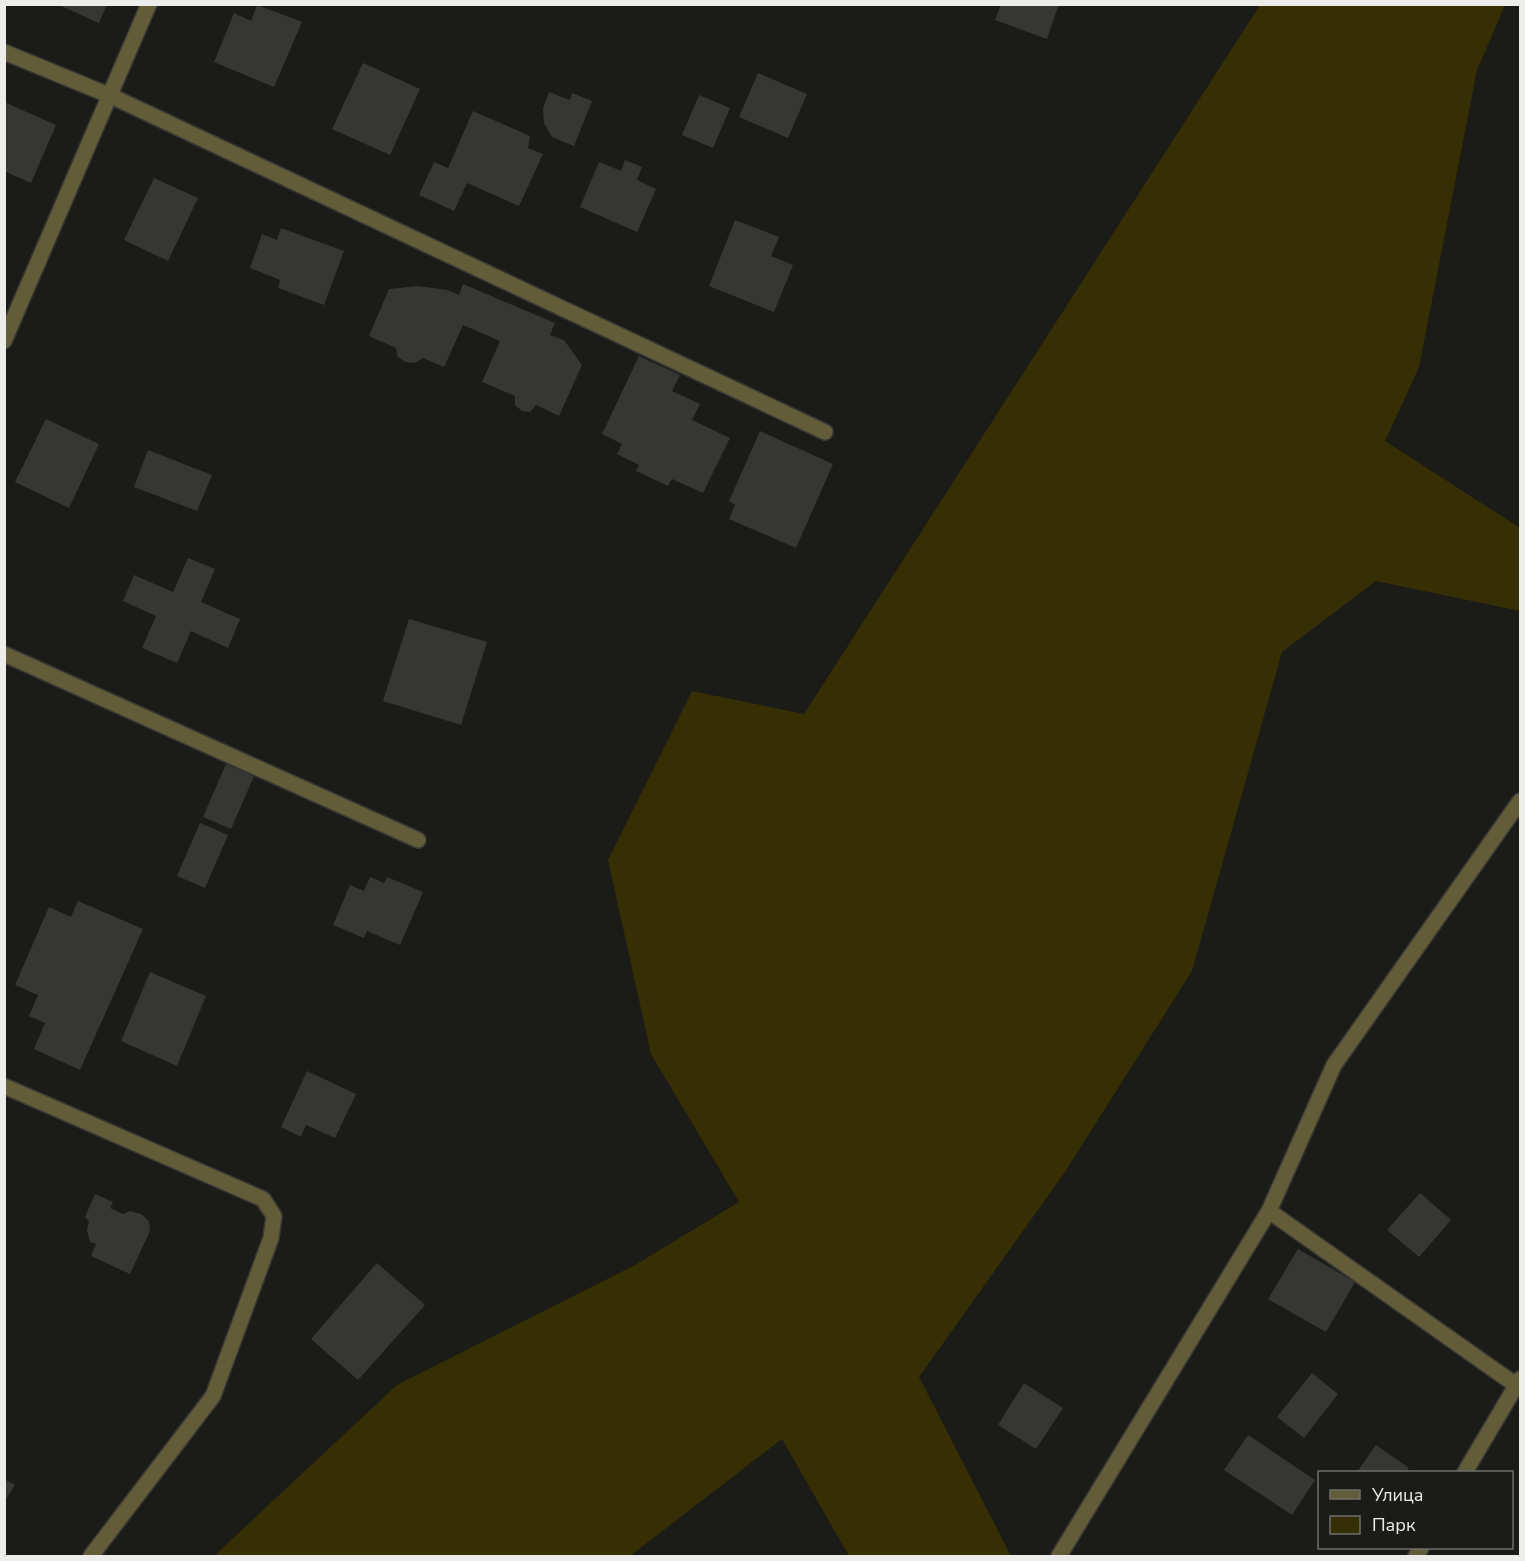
<svg xmlns="http://www.w3.org/2000/svg" width="1525" height="1561" font-family="'Nunito Sans',sans-serif">
<rect width="100%" height="100%" fill="#1b1b18"/>
<polygon fill="#372f04" points="1260,5 1505,5 1477,70 1419,367 1385,441 1520,528 1520,611 1376,581 1282,652 1192,971 1065,1172 919,1377 1011,1556 849,1556 782,1439 630,1556 214,1556 397,1385 635,1265 739,1202 651,1054 608,860 692,691 804,714"/>
<g fill="#363633">
<polygon points="57,4 107,4 99,23"/>
<polygon points="1001,4 1059,4 1047,39 995,20"/>
<polygon points="257,5 302,22 274,87 214,62 234,13 251,21"/>
<polygon points="363,63 420,89 390,155 332,129"/>
<polygon points="758,73 807,94 788,138 739,117"/>
<polygon points="549,92 570,100 572,93 592,101 574,146 552,137 544,123 543,108"/>
<polygon points="699,95 730,108 713,148 682,135"/>
<polygon points="4,102 56,125 31,183 4,171"/>
<polygon points="473,111 530,136 528,148 543,154 519,206 467,183 454,211 419,195 434,162 448,168"/>
<polygon points="625,160 642,167 637,180 656,189 637,232 580,207 599,162 621,171"/>
<polygon points="154,178 198,198 168,261 124,240"/>
<polygon points="735,220 779,237 771,256 793,265 774,312 709,286"/>
<polygon points="281,228 344,251 324,305 278,288 280,280 250,268 262,234 277,240"/>
<polygon points="463,284 555,323 550,335 564,340 582,365 559,416 536,405 530,412 522,411 515,405 515,396 482,382 500,341 463,325 444,367 423,358 415,363 405,362 398,357 396,348 369,336 389,289 418,286 447,290 459,295"/>
<polygon points="639,356 680,375 672,391 700,404 692,420 730,438 703,493 672,479 668,486 636,471 639,465 617,454 622,444 602,434"/>
<polygon points="46,419 99,444 69,508 15,482"/>
<polygon points="760,431 833,464 796,548 729,519 735,505 729,501"/>
<polygon points="148,450 212,475 197,511 134,487"/>
<polygon points="188,558 215,569 201,602 240,619 228,648 191,631 177,663 142,648 156,616 123,601 134,575 173,592"/>
<polygon points="409,619 487,642 461,725 383,701"/>
<polygon points="226,764 254,776 231,829 203,817"/>
<polygon points="200,823 228,835 205,888 177,876"/>
<polygon points="370,877 384,883 387,877 423,892 400,945 367,931 364,938 333,925 350,885 364,891"/>
<polygon points="78,901 143,929 80,1070 34,1049 45,1023 29,1016 38,995 15,985 49,907 71,917"/>
<polygon points="150,972 206,996 177,1066 121,1041"/>
<polygon points="307,1071 356,1094 335,1138 306,1125 301,1137 281,1127"/>
<polygon points="1420,1193 1451,1220 1419,1257 1387,1230"/>
<polygon points="95,1194 113,1202 110,1208 123,1214 130,1211 141,1214 149,1221 150,1231 130,1274 91,1256 96,1244 90,1242 87,1230 89,1222 85,1217"/>
<polygon points="1298,1249 1355,1282 1326,1332 1268,1299"/>
<polygon points="377,1263 425,1305 358,1380 311,1339"/>
<polygon points="1312,1373 1338,1394 1304,1438 1277,1417"/>
<polygon points="1024,1383 1063,1408 1036,1449 998,1425"/>
<polygon points="1248,1435 1315,1480 1292,1515 1224,1470"/>
<polygon points="1376,1445 1409,1468 1406,1472 1357,1472"/>
<polygon points="4,1479 15,1485 4,1502"/>
</g>
<g fill="none" stroke-linecap="round" stroke-linejoin="round">
<defs>
<g id="service">
<polyline points="4,52 111,96 825,432"/>
<polyline points="4,654 418,840"/>
<polyline points="4,1086 263,1199 274,1216 271,1238 213,1396 91,1556"/>
<polyline points="1269,1211 1520,1388"/>
<polyline points="1465,1472 1520,1379"/>
<polyline points="1416,1556 1421,1548"/>
</g>
<g id="minor">
<polyline points="4,341 149,4"/>
<polyline points="1059,1556 1269,1211 1334,1065 1520,801"/>
</g>
</defs>
<use href="#service" stroke="#383835" stroke-width="18"/>
<use href="#minor" stroke="#383835" stroke-width="18"/>
<use href="#service" stroke="#635c38" stroke-width="15"/>
<use href="#minor" stroke="#635c38" stroke-width="15"/>
</g>
<rect width="1525" height="1561" fill="none" stroke="#ececea" stroke-width="12"/>
<rect x="1318" y="1471" width="195" height="78" fill="#1b1b18" stroke="#6f6f6c" stroke-width="1.5"/>
<rect x="1330" y="1490" width="30" height="9" fill="#635c38" stroke="#6f6f6c" stroke-width="1.5"/>
<text x="1372" y="1501" font-size="18" fill="#ececea">Улица</text>
<rect x="1330" y="1516" width="30" height="18" fill="#372f04" stroke="#6f6f6c" stroke-width="1.5"/>
<text x="1372" y="1531" font-size="18" fill="#ececea">Парк</text>
</svg>
